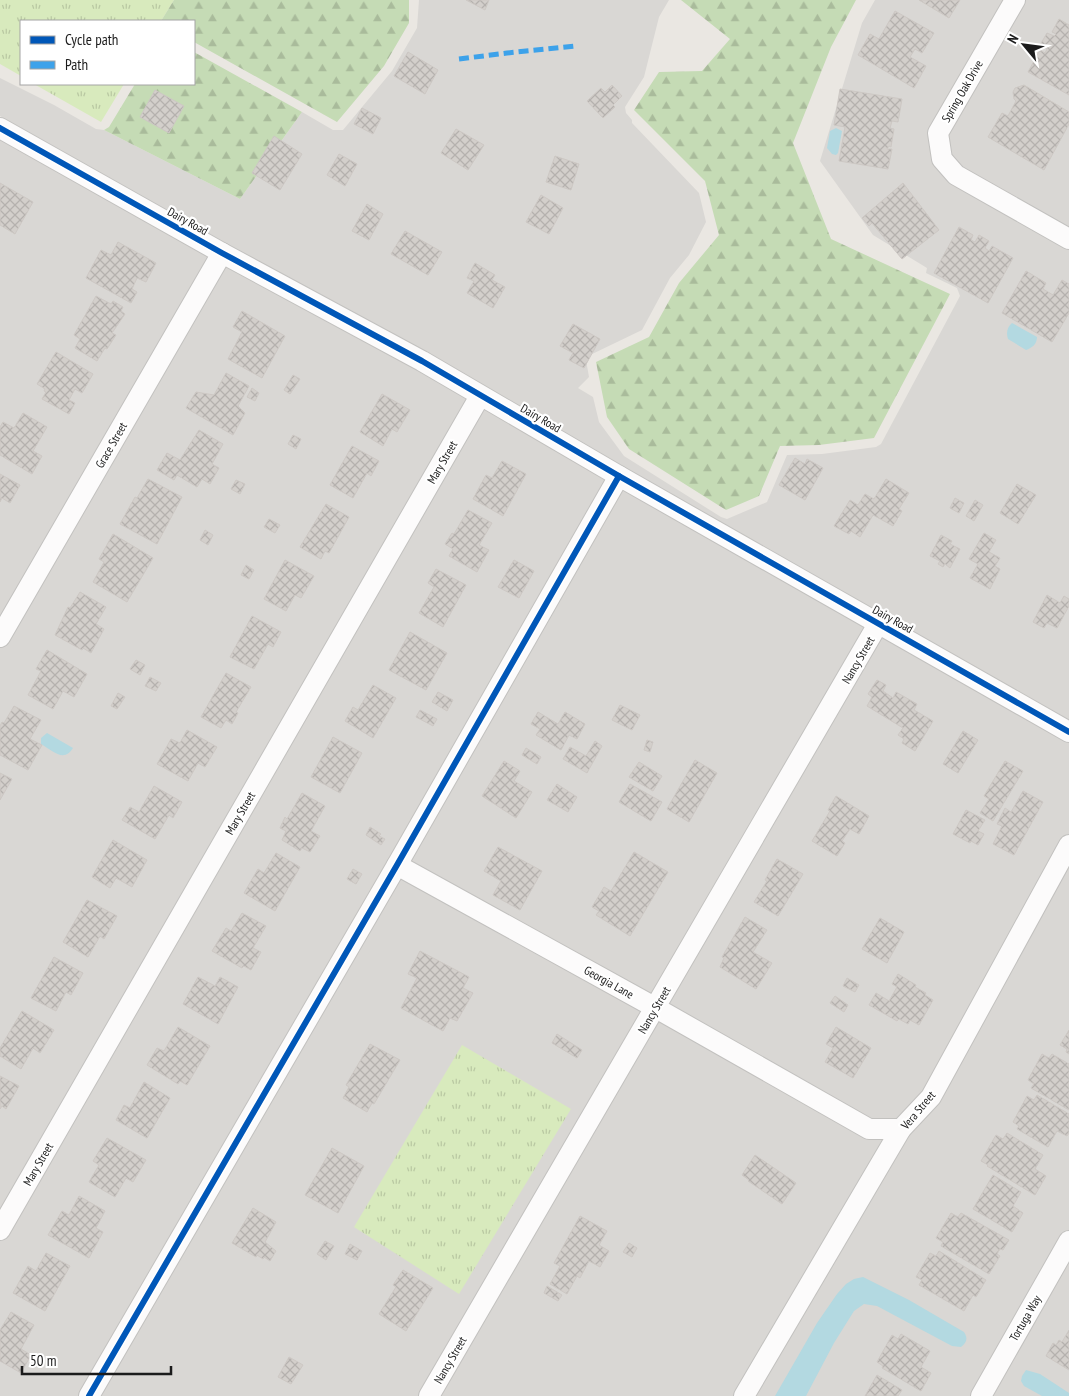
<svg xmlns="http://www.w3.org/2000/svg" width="1069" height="1396" font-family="'PT Sans Narrow',sans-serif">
<defs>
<pattern id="grass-tufts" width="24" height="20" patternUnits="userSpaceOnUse" patternTransform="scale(1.25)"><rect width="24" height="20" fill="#d8eabd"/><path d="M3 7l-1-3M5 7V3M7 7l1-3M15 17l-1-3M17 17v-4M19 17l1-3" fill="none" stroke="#b9c8a2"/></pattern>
<pattern id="forest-firs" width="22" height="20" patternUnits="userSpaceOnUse" patternTransform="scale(1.25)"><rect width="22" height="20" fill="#c5dbb5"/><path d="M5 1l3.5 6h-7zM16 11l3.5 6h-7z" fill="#a9bb9b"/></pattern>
<pattern id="building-cross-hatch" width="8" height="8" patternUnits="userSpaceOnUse" patternTransform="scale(1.25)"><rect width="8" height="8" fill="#d3cfcb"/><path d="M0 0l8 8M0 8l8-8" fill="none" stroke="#b5b1ae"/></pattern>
</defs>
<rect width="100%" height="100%" fill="#eae7e2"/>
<g fill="#d9d7d4">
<polygon points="419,0 669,0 659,17 644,77 625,107 626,113 632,120 632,123 699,193 706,222 689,255 670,278 642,330 588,356 586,360 589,377 578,388 593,397 599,422 624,456 721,517 727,519 767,502 787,455 822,454 876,447 881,444 960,296 957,288 926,273 927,268 873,235 820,161 862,23 875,0 1069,0 1069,720 624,467 427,352 227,244 0,116 0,78 54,105 96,129 104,130 240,199 302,112 333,130 343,130 392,71 417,28"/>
<polygon points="0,128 1069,732 1069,1396 0,1396"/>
</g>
<g fill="url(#grass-tufts)">
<polygon points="0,0 174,0 161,21 21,21 21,76 0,64"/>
<polygon points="34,84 124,84 101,122"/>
<polygon points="462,1045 571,1109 459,1294 354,1227"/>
</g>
<g fill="url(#forest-firs)">
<polygon points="174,0 409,0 409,23 384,66 337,122 194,42 194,21 161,21"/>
<polygon points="681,0 856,0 831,47 793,143 831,239 950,294 874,438 819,445 780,446 759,496 726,510 629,449 607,417 596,362 649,337 679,283 719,235 705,181 634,110 659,72 702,71 730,39"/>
<polygon points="194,52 302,112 240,199 104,130 109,127 135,84 194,84"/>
</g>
<g fill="#b3d9e1">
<polygon points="836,128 842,131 838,153 836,155 832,154 827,148 830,131"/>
<path d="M1012 323 1037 337C1037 344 1032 348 1026 350L1008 339C1006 333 1007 327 1012 323Z"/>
<path d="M47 733 73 748C64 763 53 751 41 744V738Z"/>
<path d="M863 1277 909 1300 964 1332C968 1338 967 1342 961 1347L952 1346 877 1306 864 1304 854 1311 834 1343 806 1396H775L817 1323 837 1294 846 1284 854 1279Z"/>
<polygon points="1026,1370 1040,1374 1069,1393 1069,1396 1042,1396 1024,1386 1021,1381 1022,1376"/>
</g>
<g fill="url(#building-cross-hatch)" stroke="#cdc8c4">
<polygon points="466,0 489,0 485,10"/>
<polygon points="919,0 960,0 949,18"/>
<polygon points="895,11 934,33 922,53 915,49 910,57 926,66 914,88 858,55 870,34 879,39"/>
<polygon points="1059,19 1069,25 1069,95 1028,72 1040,50 1045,53 1047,49 1040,45 1047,33 1054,36 1056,34 1052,32"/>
<polygon points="408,52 438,70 425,94 394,76"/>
<polygon points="612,85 622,96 613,105 615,107 603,118 587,101 601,88 605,92"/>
<polygon points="1024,85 1069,112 1069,124 1044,170 988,137 1002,113 1008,116 1016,101 1014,99 1013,92 1015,88"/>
<polygon points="840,89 902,99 898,122 892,121 890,128 894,129 891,147 889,146 887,149 892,149 888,169 839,161 845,127 834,125"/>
<polygon points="155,90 184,106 169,133 140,117"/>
<polygon points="362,108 381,118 373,134 354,124"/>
<polygon points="456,129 484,145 468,170 441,153"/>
<polygon points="274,136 302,154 280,190 252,173"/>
<polygon points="339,154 357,164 345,186 327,175"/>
<polygon points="555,156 579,164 571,190 546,182"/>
<polygon points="0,183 33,202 15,234 0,225"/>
<polygon points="903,183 939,230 902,259 872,223 869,226 862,218"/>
<polygon points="541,195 563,208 549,234 526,222"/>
<polygon points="367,204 383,214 369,240 352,231"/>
<polygon points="959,227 973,235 971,240 975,242 979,235 989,241 985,248 989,251 992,246 1013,258 988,303 934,273"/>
<polygon points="405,231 442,252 428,275 391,254"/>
<polygon points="118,242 156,263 146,282 137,278 132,289 137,292 131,303 86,278 101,250 111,255"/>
<polygon points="475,263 495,275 492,280 505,287 493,308 467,293 474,281 467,278"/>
<polygon points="1026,271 1046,283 1043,289 1053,295 1062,280 1069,284 1069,313 1052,342 1002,313"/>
<polygon points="96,296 111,304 113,301 123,307 121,311 125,314 112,333 116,335 107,349 105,348 97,361 75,348 80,339 74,335"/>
<polygon points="242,311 285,336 262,378 228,359 242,332 233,327"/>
<polygon points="573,324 600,339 584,368 569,360 573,353 560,346"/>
<polygon points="56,352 93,374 82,393 75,389 69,400 75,403 69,414 42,399 46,392 44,391 45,389 37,384"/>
<polygon points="226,373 249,386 238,406 245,413 233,435 186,408 196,392 214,395"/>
<polygon points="293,375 300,379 290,394 284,390"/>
<polygon points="252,388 259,393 255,401 247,397"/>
<polygon points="382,394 410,410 397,432 392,429 383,446 360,432"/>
<polygon points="23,413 47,427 33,451 42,456 32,474 0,455 0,427 3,422 14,428"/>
<polygon points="199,430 223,444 212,464 219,468 210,484 202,479 197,487 177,475 174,480 157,470 167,453 180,460"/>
<polygon points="293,435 301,439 296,449 288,444"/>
<polygon points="352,446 379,461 371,476 367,473 353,498 330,485"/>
<polygon points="795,458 805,464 807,459 823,468 805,500 779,485"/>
<polygon points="502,461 526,474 503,516 473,499 486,475 492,478"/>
<polygon points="0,474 20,485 10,503 2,498 0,502"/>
<polygon points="148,479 182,497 157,544 120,524 135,497 137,498"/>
<polygon points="886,479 909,493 899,509 902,511 893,526 873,515 860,537 851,531 849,534 834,526 850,500 858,505 865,494 874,499"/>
<polygon points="236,480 245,484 240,494 231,489"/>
<polygon points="1017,484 1036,495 1018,524 1000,513"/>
<polygon points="955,498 964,503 959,513 950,508"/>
<polygon points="975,500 983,505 974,521 966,516"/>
<polygon points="326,504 349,517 329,553 325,551 321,559 300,547"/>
<polygon points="468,510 492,523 479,545 489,550 477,572 449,556 453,549 445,544 452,533 454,534"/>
<polygon points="269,519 280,525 275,533 264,527"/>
<polygon points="205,530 213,535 208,545 200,540"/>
<polygon points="984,533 996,540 989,552 1000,558 995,566 1000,569 990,589 970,578 978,564 969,559"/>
<polygon points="113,534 153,558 127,602 93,582 104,562 99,559"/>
<polygon points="941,535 952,541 950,544 960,549 950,568 945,564 943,567 938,564 940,561 930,556"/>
<polygon points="285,560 314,576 301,598 295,595 286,611 264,599"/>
<polygon points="514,560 534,571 519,598 498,587"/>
<polygon points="246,565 254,570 249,579 241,575"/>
<polygon points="436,569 466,585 443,627 419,613 434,587 428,583"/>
<polygon points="80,592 106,607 96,624 104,629 91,653 83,648 82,650 55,635 68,607 70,608"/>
<polygon points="1047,595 1060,603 1064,596 1069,599 1069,606 1057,628 1047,623 1044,628 1033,622"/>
<polygon points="252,616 281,632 273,647 268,644 254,669 230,657"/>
<polygon points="410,632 447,653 426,690 389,670"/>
<polygon points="47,650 87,674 74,697 63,691 53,709 28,695 41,671 36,669"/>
<polygon points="136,660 145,665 140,675 130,669"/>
<polygon points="226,673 251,687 236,712 238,713 232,724 226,720 221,728 201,717"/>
<polygon points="150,677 161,683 156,691 145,686"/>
<polygon points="877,680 886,685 883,691 893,698 896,692 917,704 914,710 933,721 915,751 902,743 904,739 898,735 903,728 867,706 872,697 868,694"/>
<polygon points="373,685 396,698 373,738 345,721 353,707 358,710"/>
<polygon points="438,692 453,700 447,711 432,702"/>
<polygon points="118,693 125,697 117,709 111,706"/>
<polygon points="620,705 640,715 632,730 612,720"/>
<polygon points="14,706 41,720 30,739 42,745 28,770 0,755 0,726 2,722 4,723"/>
<polygon points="420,710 437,719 433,726 416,717"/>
<polygon points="538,712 558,724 565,712 585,724 577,739 569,735 561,750 536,735 540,729 531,724"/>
<polygon points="187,730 217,747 205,767 198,763 188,781 157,764 171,739 180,743"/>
<polygon points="963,731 978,740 958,773 943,764"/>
<polygon points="333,737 362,753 340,793 311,777"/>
<polygon points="647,740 653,742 650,752 644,750"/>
<polygon points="595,741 602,746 587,773 563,759 570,747 586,756"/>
<polygon points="526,748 541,757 537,764 522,755"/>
<polygon points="695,760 717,773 689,822 667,809"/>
<polygon points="504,761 520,771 514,781 532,792 516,818 482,796"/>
<polygon points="1005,761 1023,771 993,821 980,813 989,799 984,796"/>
<polygon points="639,762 662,776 653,791 629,777"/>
<polygon points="0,773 12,779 0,800"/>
<polygon points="557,784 577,797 568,812 547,800"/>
<polygon points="630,784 662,802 651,821 619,802"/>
<polygon points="154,786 182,802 173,818 169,815 155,839 122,820 130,807 139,812"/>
<polygon points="1023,791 1043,802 1014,855 993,844 1002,826 997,824 1005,808 1011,812"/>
<polygon points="302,793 325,806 311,831 320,836 310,852 302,848 300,851 282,840 286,831 280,828 285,817 287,819"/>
<polygon points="836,796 869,816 859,834 850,829 842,841 845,843 837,856 812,841 830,811 828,810"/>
<polygon points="966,810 985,820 978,831 984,834 978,845 971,841 970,843 953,834"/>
<polygon points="370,827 381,834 379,836 385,839 381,845 366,835"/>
<polygon points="113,840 147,860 132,887 116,878 110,888 92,877"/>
<polygon points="498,847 542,871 520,910 493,895 501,881 484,871"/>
<polygon points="634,852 668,872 630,936 596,915 599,911 592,907 604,887 611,891"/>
<polygon points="276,853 300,867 275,911 244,893 258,869 264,873"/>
<polygon points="777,859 803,874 778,916 754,902 767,881 765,880"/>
<polygon points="353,869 362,874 356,884 347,879"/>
<polygon points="87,900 117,916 104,939 100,936 88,957 63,942"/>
<polygon points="242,913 266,926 253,948 261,952 251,970 244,966 242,968 212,951 226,928 231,931"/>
<polygon points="745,917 767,930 753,952 772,963 756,989 720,967 724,958 722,957"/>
<polygon points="880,918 904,932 887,963 862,949"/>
<polygon points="420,951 469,977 463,988 473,993 457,1021 450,1018 443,1031 401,1008 417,978 408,974"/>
<polygon points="54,957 83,973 71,995 66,992 56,1011 31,998"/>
<polygon points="898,974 916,985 915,987 926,993 925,995 933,1000 919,1025 910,1020 908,1024 899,1019 897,1021 869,1005 876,993 889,1001 897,987 892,984"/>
<polygon points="198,977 215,986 220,977 238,987 218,1024 183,1004"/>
<polygon points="847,978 859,985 855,992 843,986"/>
<polygon points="835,996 848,1005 844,1012 830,1003"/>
<polygon points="22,1011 54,1030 40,1053 33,1048 21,1069 0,1056 0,1048"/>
<polygon points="178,1027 210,1046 187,1085 180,1081 178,1084 147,1065 157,1048 164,1051"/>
<polygon points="836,1027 871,1048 853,1078 825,1062 833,1048 826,1044"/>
<polygon points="1069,1030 1069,1054 1066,1052 1067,1049 1060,1045"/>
<polygon points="557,1034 582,1050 577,1058 552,1043"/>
<polygon points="370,1044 400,1060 374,1104 372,1103 367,1112 343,1098 349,1087 346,1085"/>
<polygon points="1042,1054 1049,1058 1052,1054 1069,1064 1069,1110 1031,1088 1034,1084 1028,1080"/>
<polygon points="0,1076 19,1086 6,1109 2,1106 0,1109"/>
<polygon points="144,1082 170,1098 147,1138 116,1120 124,1105 130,1108"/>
<polygon points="1037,1095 1069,1114 1069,1133 1067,1136 1057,1131 1048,1147 1017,1129 1019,1126 1013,1122 1027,1096 1034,1100"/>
<polygon points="1007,1133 1043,1155 1035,1169 1046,1176 1035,1195 987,1166 988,1165 981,1161 996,1135 1003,1139"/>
<polygon points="107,1138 146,1160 133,1182 126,1178 115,1197 89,1182 99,1165 93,1161"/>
<polygon points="332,1148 364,1166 338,1213 305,1195"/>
<polygon points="755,1155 796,1183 782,1204 748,1181 749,1180 742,1175"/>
<polygon points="993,1175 1021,1192 1013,1206 1023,1213 1012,1232 973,1209"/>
<polygon points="79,1196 105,1211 96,1228 103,1232 89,1258 48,1235 62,1211 69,1215"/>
<polygon points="253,1208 276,1222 265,1242 276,1251 270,1261 264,1257 263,1259 257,1255 256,1257 232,1243"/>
<polygon points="951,1213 958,1217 961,1213 1009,1240 1003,1250 1000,1249 997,1254 1000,1256 989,1274 941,1246 943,1242 936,1238"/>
<polygon points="580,1216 607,1231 599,1245 609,1251 600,1267 589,1261 580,1278 577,1276 567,1294 550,1284 560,1266 554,1263"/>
<polygon points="325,1241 334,1246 326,1260 317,1254"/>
<polygon points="629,1243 637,1248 632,1257 623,1252"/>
<polygon points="350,1244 362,1251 357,1260 345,1254"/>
<polygon points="939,1251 986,1280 976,1297 973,1295 964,1311 919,1285 922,1280 916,1277 930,1253 936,1256"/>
<polygon points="46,1253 70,1266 45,1311 13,1293 28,1266 36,1271"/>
<polygon points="403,1270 433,1288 406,1331 379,1314 396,1287 393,1285"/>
<polygon points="547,1286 562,1295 558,1301 544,1293"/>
<polygon points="11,1312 34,1325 21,1349 31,1355 21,1373 0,1361 0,1330"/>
<polygon points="1069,1330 1069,1370 1046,1356 1053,1343 1056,1345 1059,1340 1062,1342"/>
<polygon points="901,1334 930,1351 921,1367 931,1373 921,1391 882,1368 883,1366 877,1362 892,1335 898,1339"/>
<polygon points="289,1357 303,1365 291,1384 278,1377"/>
<polygon points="877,1375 902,1390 898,1396 865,1396"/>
</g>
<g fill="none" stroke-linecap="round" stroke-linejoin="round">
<defs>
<g id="minor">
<polyline points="1015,0 938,133 942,159 956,175 1069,239"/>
<polyline points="0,128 222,253 422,361 619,476 1069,732"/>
<polyline points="0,637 222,253"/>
<polyline points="397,865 656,1008 869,1129 901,1129"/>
<polyline points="0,1230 480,396"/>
<polyline points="89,1396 397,865 619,476"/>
<polyline points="429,1396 878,624"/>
<polyline points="744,1396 901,1129 931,1097 1069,845"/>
<polyline points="981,1396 1069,1241"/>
</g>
</defs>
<use href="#minor" stroke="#c2c1bf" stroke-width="22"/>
<use href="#minor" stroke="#fcfbfb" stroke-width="20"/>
<polyline stroke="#3da2ea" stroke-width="5" stroke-dasharray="10 5" stroke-linecap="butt" points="459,59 507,53 576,46"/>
<defs>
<g id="cycleway">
<polyline points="0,128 222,253 422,361 619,476 1069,732"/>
<polyline points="89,1396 397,865 619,476"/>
</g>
</defs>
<use href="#cycleway" stroke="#fff" stroke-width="9"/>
<use href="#cycleway" stroke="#0057b8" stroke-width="6"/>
</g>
<g text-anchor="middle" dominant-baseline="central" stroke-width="4.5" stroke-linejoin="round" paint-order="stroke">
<g font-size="12" fill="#1b1b1b" stroke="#fff">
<text transform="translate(962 91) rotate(-60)">Spring Oak Drive</text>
<text transform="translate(188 221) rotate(29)">Dairy Road</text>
<text transform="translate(541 418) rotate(30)">Dairy Road</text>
<text transform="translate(111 445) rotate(-60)">Grace Street</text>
<text transform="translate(442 462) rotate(-60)">Mary Street</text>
<text transform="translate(893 619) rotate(29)">Dairy Road</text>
<text transform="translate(858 660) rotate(-60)">Nancy Street</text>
<text transform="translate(240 813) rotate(-60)">Mary Street</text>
<text transform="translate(609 982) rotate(29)">Georgia Lane</text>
<text transform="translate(654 1010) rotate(-60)">Nancy Street</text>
<text transform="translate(918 1110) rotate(-50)">Vera Street</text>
<text transform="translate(38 1164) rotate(-60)">Mary Street</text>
<text transform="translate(1025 1318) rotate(-60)">Tortuga Way</text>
<text transform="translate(450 1360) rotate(-60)">Nancy Street</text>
</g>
</g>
<rect x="20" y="20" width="175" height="65" fill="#ffffff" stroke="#a4a4a4"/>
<rect x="30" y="36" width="25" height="8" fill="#0057b8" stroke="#a4a4a4"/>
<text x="65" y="45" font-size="15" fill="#1b1b1b">Cycle path</text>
<rect x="30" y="61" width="25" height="8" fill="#3da2ea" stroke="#a4a4a4"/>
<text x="65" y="70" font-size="15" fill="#1b1b1b">Path</text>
<g transform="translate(1024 45) rotate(299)" stroke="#ffffff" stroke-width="4" paint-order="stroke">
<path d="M0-4L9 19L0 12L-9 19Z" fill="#1b1b1b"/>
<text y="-8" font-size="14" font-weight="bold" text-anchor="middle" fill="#1b1b1b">N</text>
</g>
<path d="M22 1366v8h149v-8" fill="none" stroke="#1b1b1b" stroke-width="2.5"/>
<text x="30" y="1366" font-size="15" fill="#1b1b1b" stroke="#ffffff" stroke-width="4" paint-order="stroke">50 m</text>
</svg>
